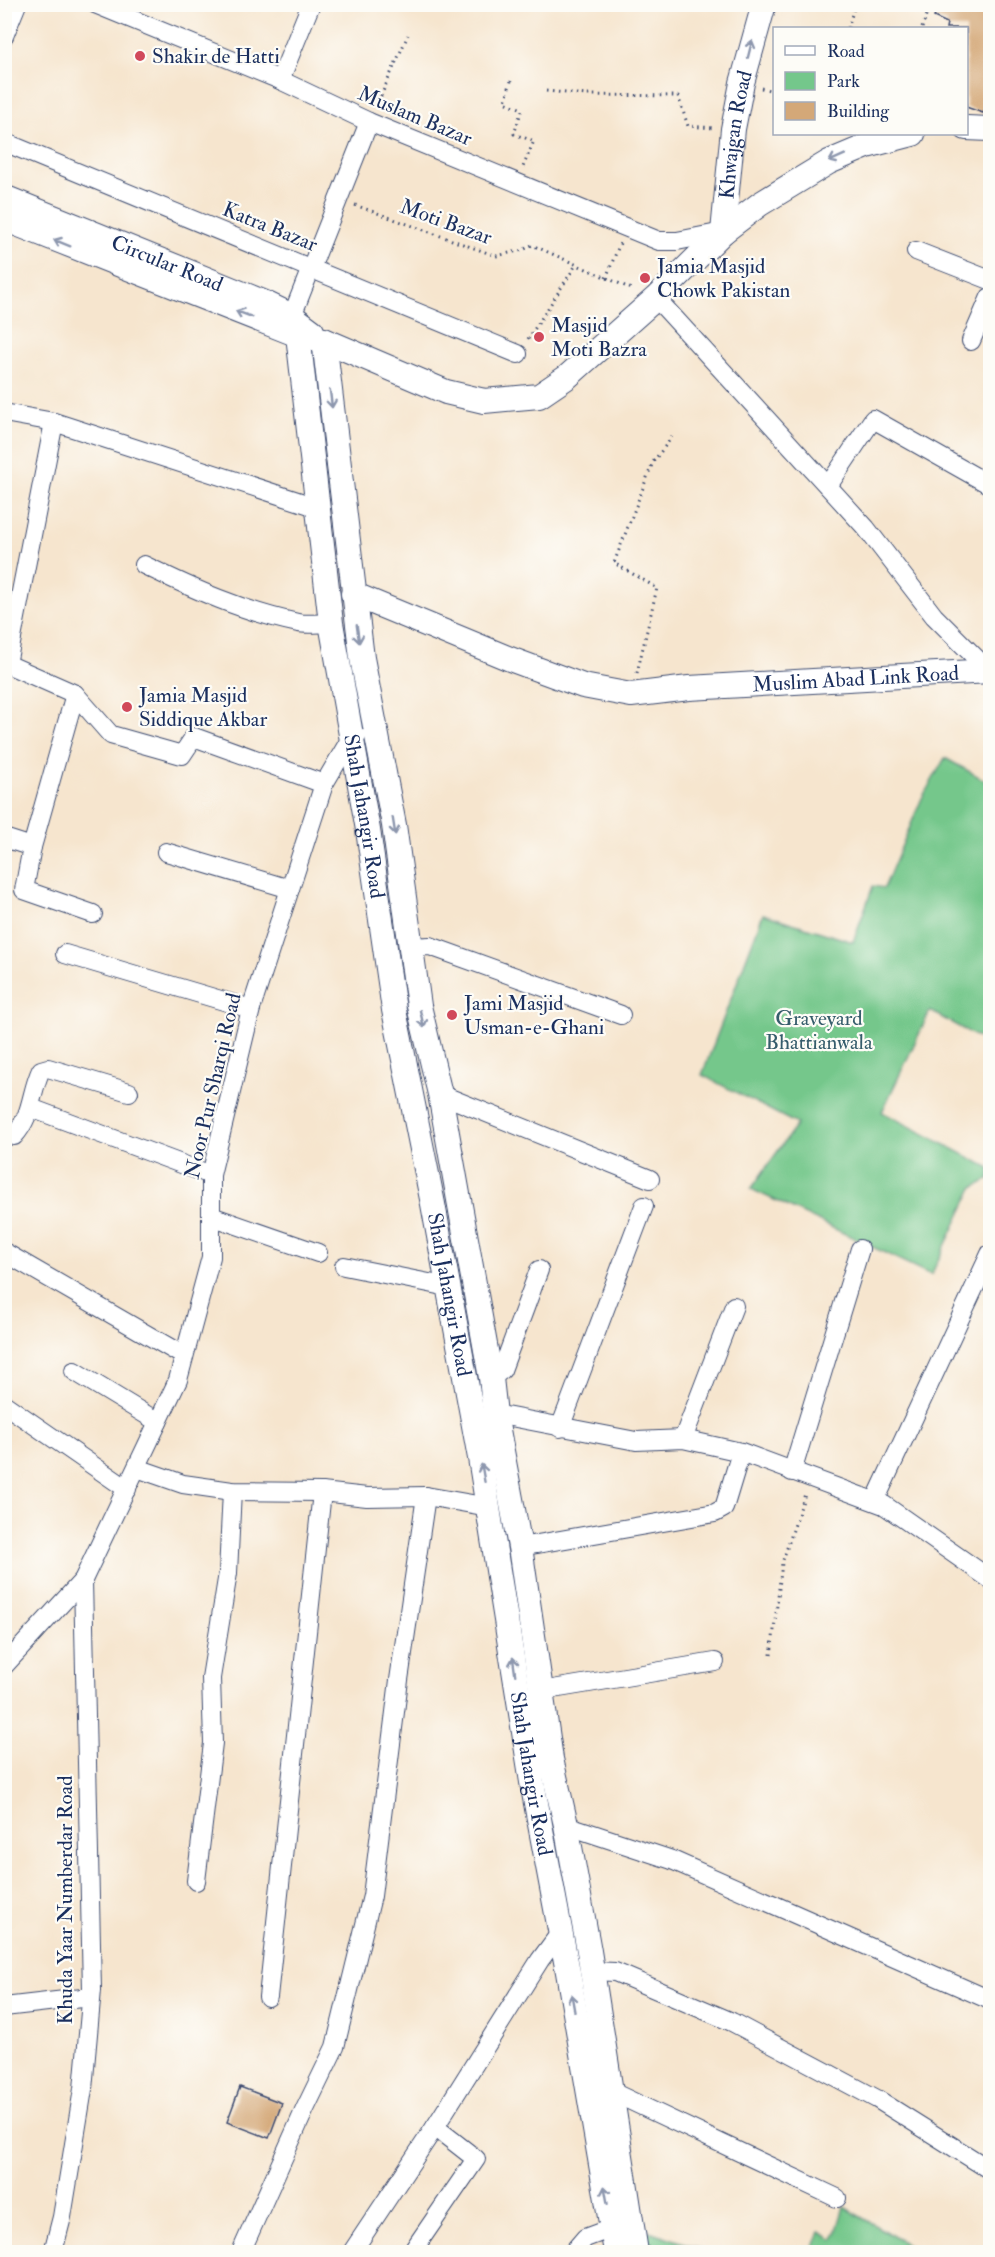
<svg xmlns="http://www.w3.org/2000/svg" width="995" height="2257" font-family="'IM FELL Double Pica',serif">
<rect width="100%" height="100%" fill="#fdfcf7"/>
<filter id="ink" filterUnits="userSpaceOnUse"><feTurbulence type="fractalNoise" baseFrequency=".0167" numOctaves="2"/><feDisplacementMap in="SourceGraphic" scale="12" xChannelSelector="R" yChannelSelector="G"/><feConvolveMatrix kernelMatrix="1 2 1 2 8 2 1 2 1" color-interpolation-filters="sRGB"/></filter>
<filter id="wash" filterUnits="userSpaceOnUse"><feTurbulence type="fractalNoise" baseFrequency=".008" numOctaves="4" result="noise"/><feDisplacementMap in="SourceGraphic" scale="24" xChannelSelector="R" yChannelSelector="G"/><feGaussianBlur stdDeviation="1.35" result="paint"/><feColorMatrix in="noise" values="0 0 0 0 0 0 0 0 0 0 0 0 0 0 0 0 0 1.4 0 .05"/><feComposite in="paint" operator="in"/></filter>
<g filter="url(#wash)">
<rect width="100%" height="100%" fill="#f6e5ce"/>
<g fill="#74c78b" stroke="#487b74" stroke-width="1.5">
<polygon points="945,758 990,783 990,843 986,851 990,854 990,1044 930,1011 882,1112 990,1168 990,1179 973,1188 931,1275 751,1189 797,1124 702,1075 763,914 853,942 873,886 884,888 922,798"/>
<polygon points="844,2207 920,2252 811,2252 820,2232 834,2240"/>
<polygon points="646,2230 699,2248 706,2252 650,2252"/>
</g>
<g id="blocks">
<g fill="#d4a878">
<polygon points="939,4 990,4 990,101 983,113 966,107 966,28 946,28 947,23 934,17"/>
<polygon points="240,2087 282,2103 269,2138 227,2122"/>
</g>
</g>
</g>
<g filter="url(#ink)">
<use href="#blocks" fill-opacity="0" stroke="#3c4a6f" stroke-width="1.5"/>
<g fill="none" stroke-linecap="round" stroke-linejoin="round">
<defs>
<g id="minor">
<polyline points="95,4 280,80 369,122 659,241 677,241 723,232"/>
<polyline points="4,36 17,4"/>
<polyline points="280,80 311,4"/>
<polyline points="4,142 518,354"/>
<polyline points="916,251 990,280"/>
<polyline points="656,298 866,528 934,616 987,669"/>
<polyline points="292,316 369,122"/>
<polyline points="971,341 990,297"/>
<polyline points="4,413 54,422 316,507"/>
<polyline points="828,486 873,419 990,485"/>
<path d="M144 565C193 589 244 612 298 623 308 625 320 623 331 623"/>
<polyline points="4,664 7,664 54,422"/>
<polyline points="7,664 75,694 111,735 182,755 194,737 324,784"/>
<polyline points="4,838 32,847 75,694"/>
<polyline points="32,847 24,890 93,914"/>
<polyline points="166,852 290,889"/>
<polyline points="411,947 430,946 621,1015"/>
<polyline points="65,954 251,1009"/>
<polyline points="440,1094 650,1179"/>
<polyline points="31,1108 211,1175"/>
<path d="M4 1134 14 1136C33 1115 30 1093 41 1070L48 1068 129 1092"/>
<polyline points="211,1216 318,1253"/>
<polyline points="4,1252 184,1356"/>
<polyline points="344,1266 449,1287"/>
<polyline points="74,1371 158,1422"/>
<polyline points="491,1378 502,1370 539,1270"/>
<polyline points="4,1404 127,1489"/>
<polyline points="495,1414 636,1441 683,1439 741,1452 884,1505 990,1579"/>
<polyline points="560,1428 644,1206"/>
<polyline points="683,1439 734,1306"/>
<polyline points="137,1468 183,1484 232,1491 322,1492 367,1497 426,1496 489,1507"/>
<polyline points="792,1472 860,1249"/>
<polyline points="875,1501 990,1254"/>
<polyline points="520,1547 715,1513 724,1508 741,1452"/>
<polyline points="4,1666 83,1580 178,1380 211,1257 211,1175 251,1009 324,784 351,738 357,736"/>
<polyline points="541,1691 715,1662"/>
<polyline points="566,1825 672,1860 990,2000"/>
<polyline points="196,1881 213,1743 211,1678 228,1573 232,1491"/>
<polyline points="591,1971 615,1972 732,2022 877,2099 990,2170"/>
<polyline points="268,1997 322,1492"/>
<polyline points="4,2007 91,1997"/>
<polyline points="610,2091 837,2198"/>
<polyline points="53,2252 62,2217 83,2089 92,1990 83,1580"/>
<polyline points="241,2252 305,2109 335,2047 372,1896 399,1680 426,1496"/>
<polyline points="352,2252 435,2127"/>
<polyline points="412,2252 476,2159 435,2127 540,1960 560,1933"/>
<polyline points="573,2252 585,2238 612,2228"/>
</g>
<g id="tertiary">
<polyline points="966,128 990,129"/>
<path id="s1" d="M4 197 263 302 292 316 312 331"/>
<polyline points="4,219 298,335 324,340 446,392 484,401 539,396 567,377 656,298 723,232 760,204 829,162 867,146 913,134"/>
<path id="s2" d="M723 232 733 129 742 83 764 4"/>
<path id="s3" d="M298 335 331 623 368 830 394 1010 433 1204 480 1458 532 1782 568 1972 616 2252"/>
<polyline points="324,340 362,658 394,825 419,1006 440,1094 491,1378 495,1414 520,1547 551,1759 566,1825 589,1951 636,2252"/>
<path id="s4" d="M353 594 510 659 583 686 631 695 689 688 990 671"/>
</g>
</defs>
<use href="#minor" stroke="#3c4a6f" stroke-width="20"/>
<use href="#tertiary" stroke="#3c4a6f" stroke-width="26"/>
<g stroke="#3c4a6f" stroke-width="3" stroke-dasharray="1.5 4.5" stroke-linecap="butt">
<polyline points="848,28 855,4"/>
<polyline points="922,28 931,4"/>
<polyline points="511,81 505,102 522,109 514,134 534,141 523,167"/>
<polyline points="761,88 774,91"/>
<polyline points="546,91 587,95 678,96 688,126 714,128"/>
<polyline points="376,107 408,35"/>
<polyline points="355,205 496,256 523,250 532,245 634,290"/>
<polyline points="606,278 620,243"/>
<polyline points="528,339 576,265"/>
<polyline points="637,673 657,588 614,563 653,462 672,437"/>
<polyline points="771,1655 782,1563 805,1494"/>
</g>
<use href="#minor" stroke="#fff" stroke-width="18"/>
<use href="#tertiary" stroke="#fff" stroke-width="24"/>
</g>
<defs><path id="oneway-shaft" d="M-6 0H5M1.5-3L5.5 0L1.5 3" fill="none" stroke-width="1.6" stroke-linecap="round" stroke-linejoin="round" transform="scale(1.5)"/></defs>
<g stroke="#8d97ae">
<use href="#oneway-shaft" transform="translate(750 49) rotate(-76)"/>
<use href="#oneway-shaft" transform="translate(837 158) rotate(156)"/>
<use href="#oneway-shaft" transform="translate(62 243) rotate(-158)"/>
<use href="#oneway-shaft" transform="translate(244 314) rotate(-159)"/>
<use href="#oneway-shaft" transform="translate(331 399) rotate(83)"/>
<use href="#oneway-shaft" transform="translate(358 634) rotate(82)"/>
<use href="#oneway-shaft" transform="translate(394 826) rotate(81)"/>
<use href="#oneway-shaft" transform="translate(422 1019) rotate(77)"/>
<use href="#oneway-shaft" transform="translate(483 1473) rotate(-100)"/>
<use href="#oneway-shaft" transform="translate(514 1666) rotate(-98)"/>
<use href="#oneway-shaft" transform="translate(573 2003) rotate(-100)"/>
<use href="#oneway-shaft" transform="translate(606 2195) rotate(-100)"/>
</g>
</g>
<g fill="#d1495b" stroke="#fdfcf7" stroke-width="2">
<circle cx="140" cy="56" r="6"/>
<circle cx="645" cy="278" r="6"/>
<circle cx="539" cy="337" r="6"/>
<circle cx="127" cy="707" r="6"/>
<circle cx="452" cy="1015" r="6"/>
</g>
<g text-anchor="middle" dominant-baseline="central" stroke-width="4.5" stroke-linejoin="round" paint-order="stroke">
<g font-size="21" fill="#1b2f5e" stroke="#fdfcf7" text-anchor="start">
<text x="152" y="56">Shakir de Hatti</text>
<text x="657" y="266">Jamia Masjid<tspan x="657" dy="24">Chowk Pakistan</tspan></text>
<text x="551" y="325">Masjid<tspan x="551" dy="24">Moti Bazra</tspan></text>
<text x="139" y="695">Jamia Masjid<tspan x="139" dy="24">Siddique Akbar</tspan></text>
<text x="464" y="1003">Jami Masjid<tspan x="464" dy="24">Usman-e-Ghani</tspan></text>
</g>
<g font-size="21" fill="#1b2f5e" stroke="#fdfcf7">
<text transform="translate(415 116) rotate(23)">Muslam Bazar</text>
<text stroke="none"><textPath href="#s2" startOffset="98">Khwajgan Road</textPath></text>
<text transform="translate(446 222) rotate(20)">Moti Bazar</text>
<text transform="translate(270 227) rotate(22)">Katra Bazar</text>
<text stroke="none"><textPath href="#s1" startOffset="176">Circular Road</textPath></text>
<text stroke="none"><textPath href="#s4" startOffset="522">Muslim Abad Link Road</textPath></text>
<text stroke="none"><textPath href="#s3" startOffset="486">Shah Jahangir Road</textPath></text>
<text transform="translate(213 1086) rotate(-77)">Noor Pur Sharqi Road</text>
<text stroke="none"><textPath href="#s3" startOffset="972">Shah Jahangir Road</textPath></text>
<text stroke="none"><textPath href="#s3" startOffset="1458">Shah Jahangir Road</textPath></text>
<text transform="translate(65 1900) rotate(-90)">Khuda Yaar Numberdar Road</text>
</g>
<g font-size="21" fill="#365d6c" stroke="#fdfcf7">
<text x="819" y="1018">Graveyard<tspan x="819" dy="24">Bhattianwala</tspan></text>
</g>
</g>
<rect width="995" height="2257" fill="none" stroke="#fdfcf7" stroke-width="24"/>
<rect x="773" y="27" width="195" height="108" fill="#fdfcf7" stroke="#a3aaba" stroke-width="1.5"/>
<rect x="785" y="46" width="30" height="9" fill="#ffffff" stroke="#a3aaba" stroke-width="1.5"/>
<text x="827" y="57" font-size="18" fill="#1b2f5e">Road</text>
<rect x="785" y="72" width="30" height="18" fill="#74c78b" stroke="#a3aaba" stroke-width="1.5"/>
<text x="827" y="87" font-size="18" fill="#1b2f5e">Park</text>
<rect x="785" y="102" width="30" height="18" fill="#d4a878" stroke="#a3aaba" stroke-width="1.5"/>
<text x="827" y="117" font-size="18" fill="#1b2f5e">Building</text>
</svg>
